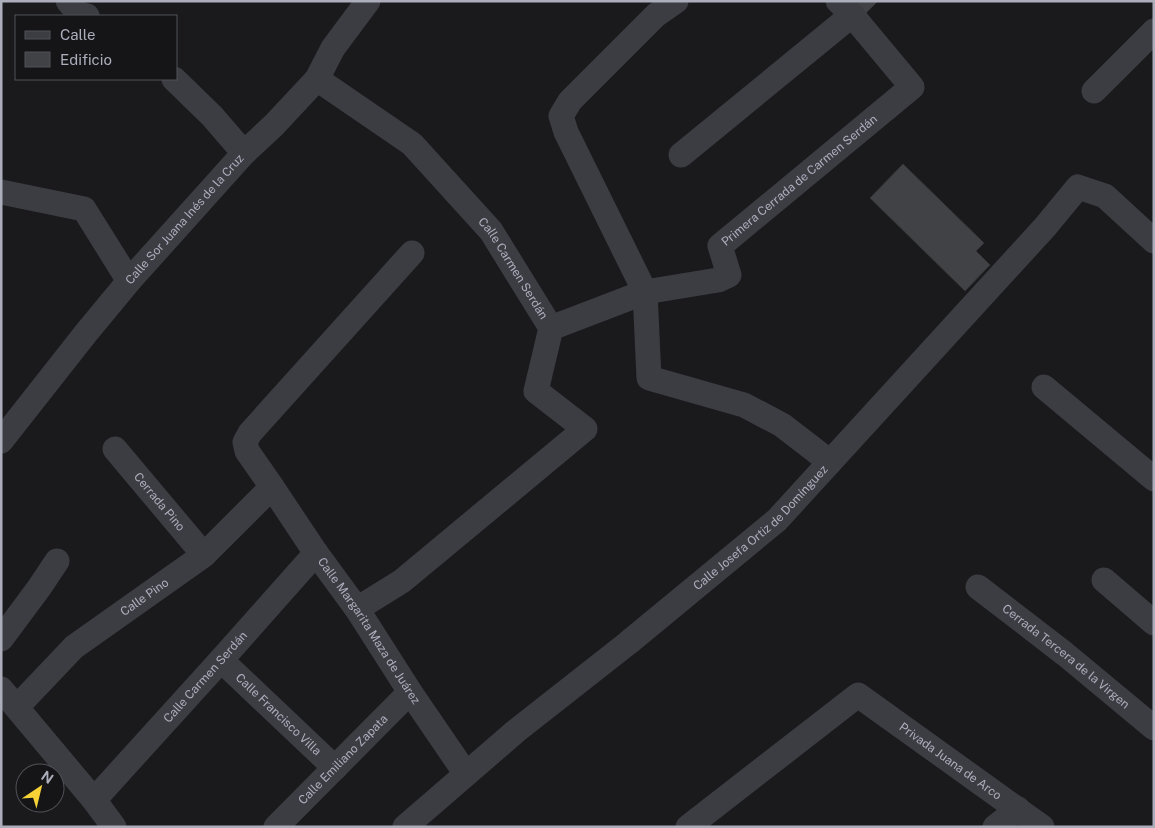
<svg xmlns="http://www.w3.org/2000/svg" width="1155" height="828" font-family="'Public Sans',sans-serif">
<rect width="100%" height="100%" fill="#1a1a1c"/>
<g fill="#414246" stroke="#343438">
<polygon points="849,1 878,1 863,16"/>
<polygon points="903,164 984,243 976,251 990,265 965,291 870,198"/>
</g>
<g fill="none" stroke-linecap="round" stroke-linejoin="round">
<g stroke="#3c3d43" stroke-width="25">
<polyline points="68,1 79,14 87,16"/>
<polyline points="676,1 656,15 570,101 561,116 566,132 645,292 649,378 744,405 782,425 830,462"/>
<polyline points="174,79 212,116 244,153"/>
<path id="s1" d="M317 79 412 144 491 231 551 328 536 391 585 429 402 581 357 609"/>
<polyline points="1094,91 1154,31"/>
<polyline points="681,155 852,15"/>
<polyline points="1,192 84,209 129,281"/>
<path id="s2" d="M412 253 250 433 245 442 247 451 272 487 316 553 357 609 410 692 466 774"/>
<path id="s3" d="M551 328 645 292 718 280 729 275 720 246 912 87 852 15 838 1"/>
<polyline points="1044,387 1154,479"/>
<path id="s4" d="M1 441 86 333 129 281 244 153 274 125 317 79 333 48 368 1"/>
<path id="s5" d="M115 449 204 555"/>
<polyline points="1104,580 1154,623"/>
<path id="s6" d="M978 587 1065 654 1154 728"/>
<polyline points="1,639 39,588 57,561"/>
<path id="s7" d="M221 660 335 768"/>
<polyline points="1,689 94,800 114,827"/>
<path id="s8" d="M17 707 74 647 204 555 272 487"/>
<path id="s9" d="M94 800 221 660 316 553"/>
<path id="s10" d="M276 827 410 692"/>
<path id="s11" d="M405 827 516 731 628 643 777 520 1045 227 1078 187 1105 196 1154 241"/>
<path id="s12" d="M688 827 858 695 1042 827"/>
<polyline points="995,827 1018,809"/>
</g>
</g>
<g text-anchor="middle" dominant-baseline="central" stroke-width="4" stroke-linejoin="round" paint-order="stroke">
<g font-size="12" fill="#acaebc" stroke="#151517">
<text stroke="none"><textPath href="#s3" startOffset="320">Primera Cerrada de Carmen Serdán</textPath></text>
<text stroke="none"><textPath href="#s4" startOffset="288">Calle Sor Juana Inés de la Cruz</textPath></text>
<text stroke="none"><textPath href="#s1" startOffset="276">Calle Carmen Serdán</textPath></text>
<text stroke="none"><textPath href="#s5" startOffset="69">Cerrada Pino</textPath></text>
<text stroke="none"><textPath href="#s11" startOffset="465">Calle Josefa Ortiz de Domínguez</textPath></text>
<text stroke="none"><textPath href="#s8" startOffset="169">Calle Pino</textPath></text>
<text stroke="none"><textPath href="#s2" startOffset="479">Calle Margarita Maza de Juárez</textPath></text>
<text stroke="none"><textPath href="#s6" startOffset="112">Cerrada Tercera de la Virgen</textPath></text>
<text stroke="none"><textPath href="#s9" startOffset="166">Calle Carmen Serdán</textPath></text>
<text stroke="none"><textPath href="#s7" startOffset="79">Calle Francisco Villa</textPath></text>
<text stroke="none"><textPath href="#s10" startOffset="95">Calle Emiliano Zapata</textPath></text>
<text stroke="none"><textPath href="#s12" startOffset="329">Privada Juana de Arco</textPath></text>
</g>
</g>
<rect width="1155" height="828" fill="none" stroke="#acaebc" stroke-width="5"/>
<rect x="15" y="15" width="162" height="65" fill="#151517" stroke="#515259"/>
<rect x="25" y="31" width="25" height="8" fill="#3c3d43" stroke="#515259"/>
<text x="60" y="40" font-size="15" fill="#acaebc">Calle</text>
<rect x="25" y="52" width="25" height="15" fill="#414246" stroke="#515259"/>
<text x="60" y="65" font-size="15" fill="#acaebc">Edificio</text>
<g transform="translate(40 788) rotate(35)"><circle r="24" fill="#151517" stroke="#515259"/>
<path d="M0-4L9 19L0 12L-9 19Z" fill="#f7d237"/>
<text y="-8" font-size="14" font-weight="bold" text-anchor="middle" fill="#acaebc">N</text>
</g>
</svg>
